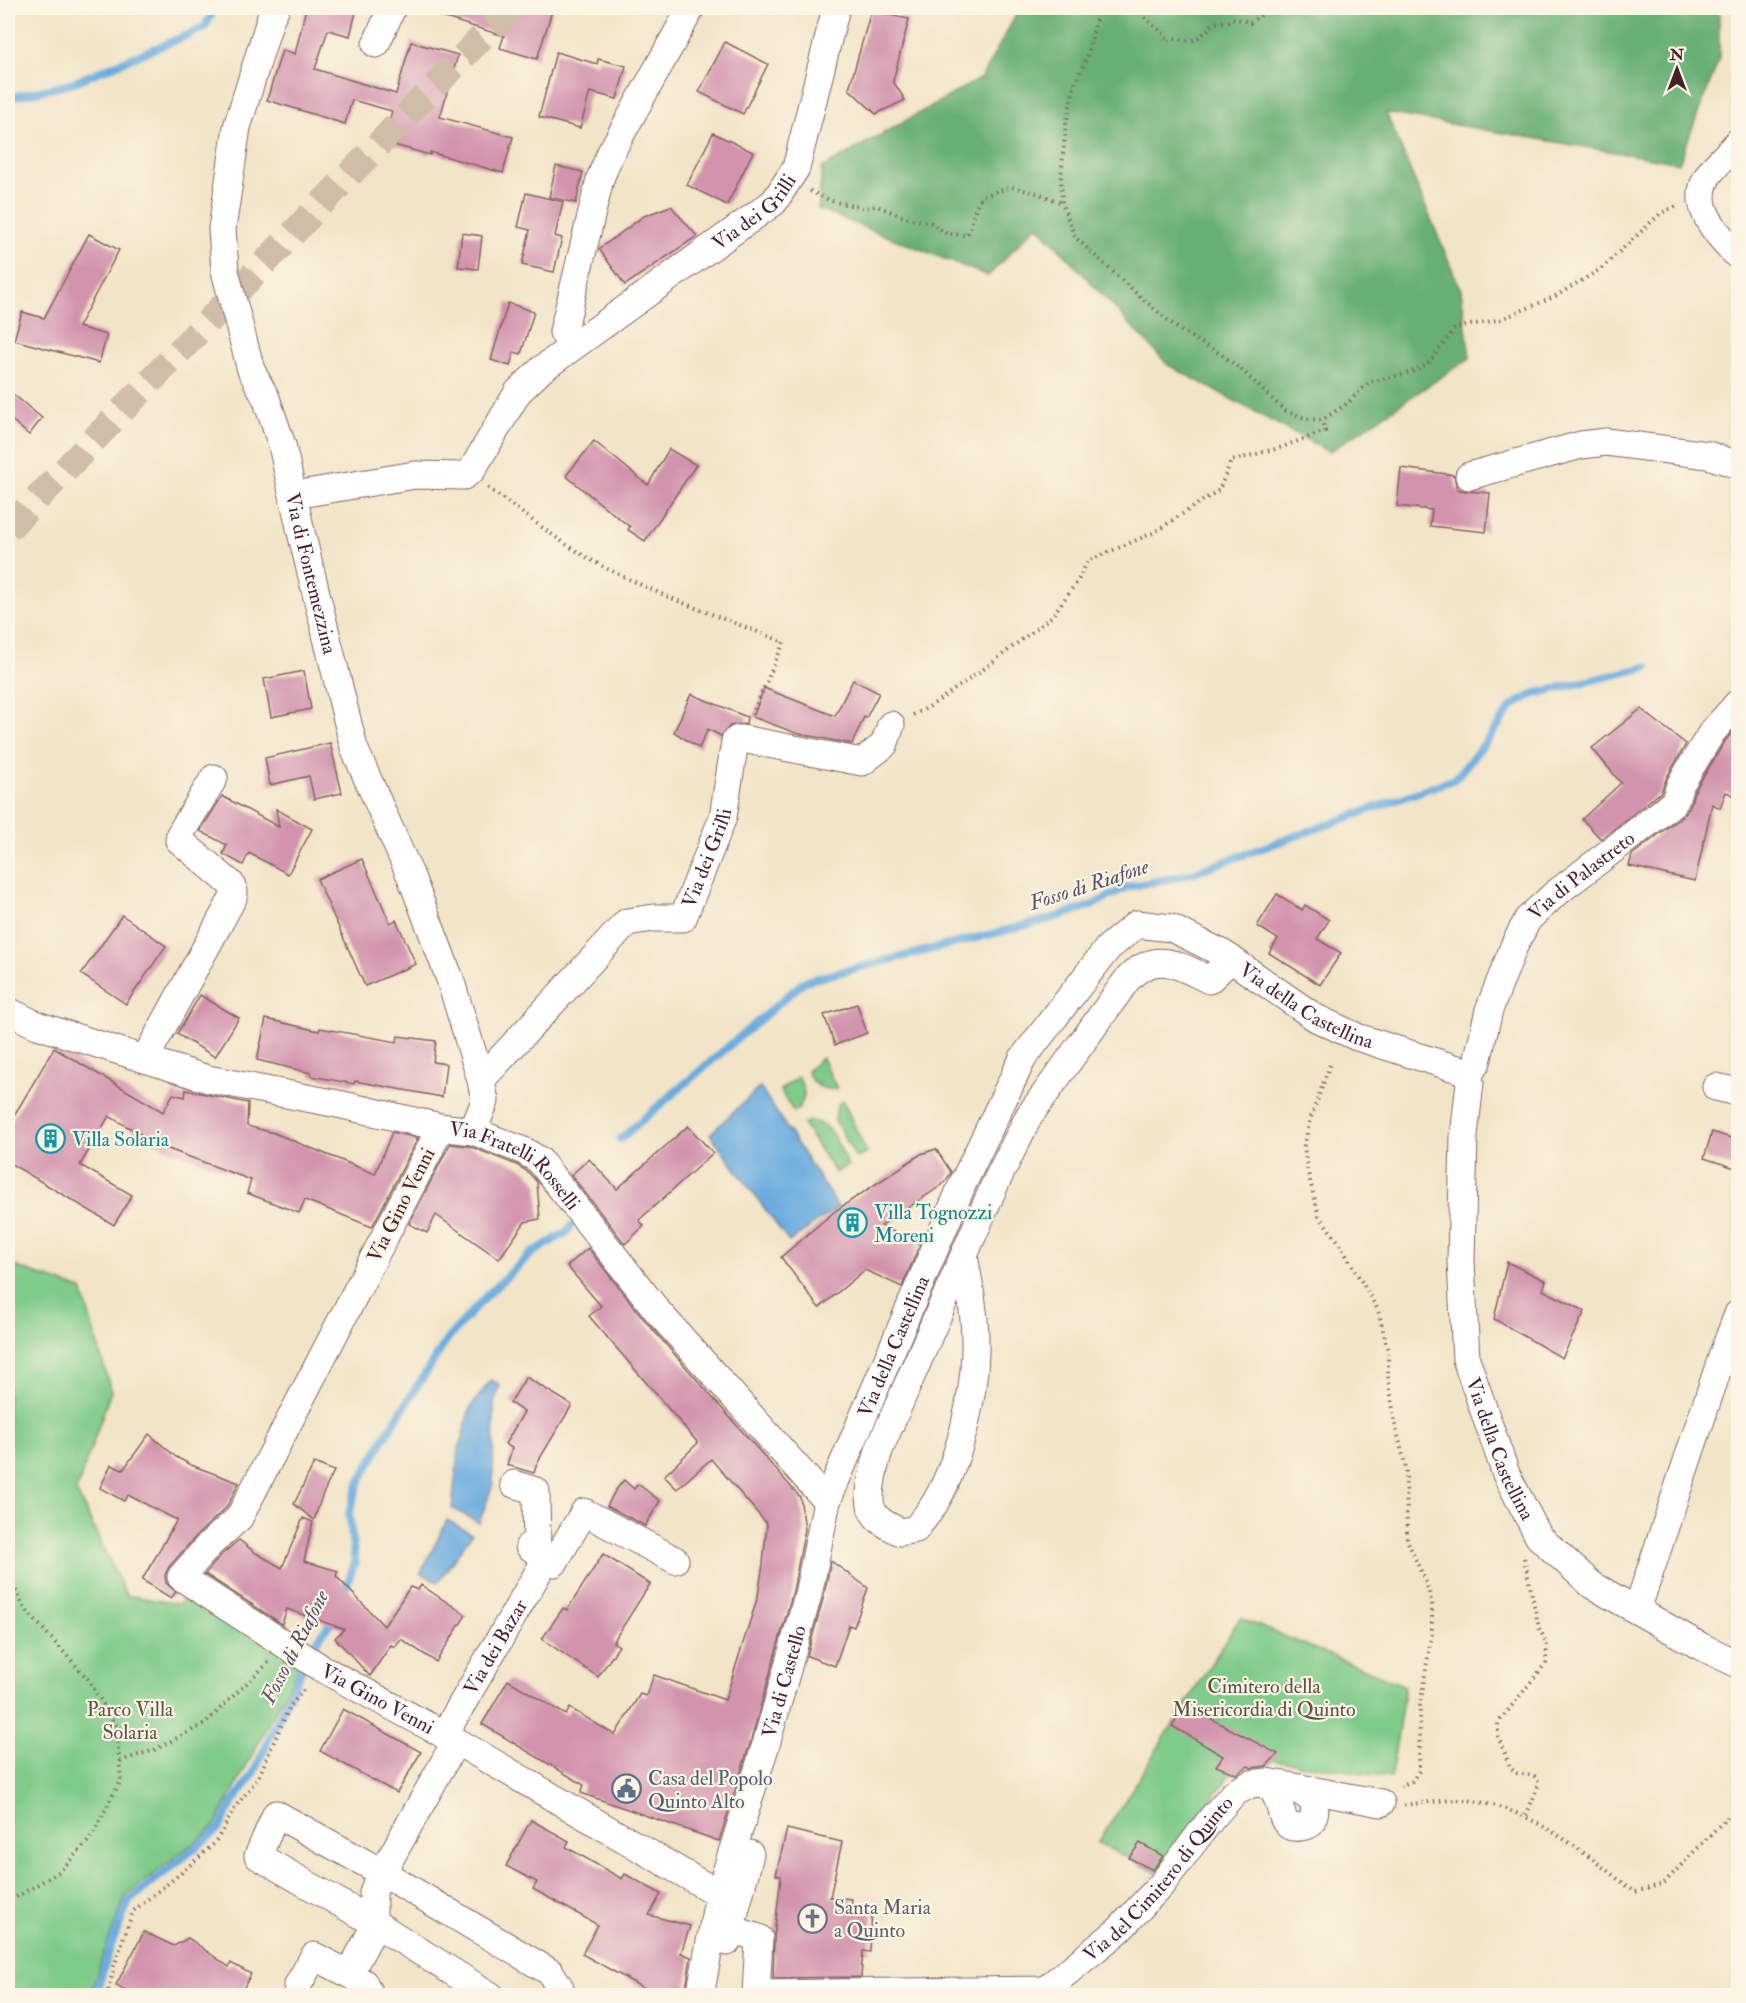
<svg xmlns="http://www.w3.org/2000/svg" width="1746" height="2003" font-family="'IM FELL Double Pica',serif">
<rect width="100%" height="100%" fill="#fcf5e5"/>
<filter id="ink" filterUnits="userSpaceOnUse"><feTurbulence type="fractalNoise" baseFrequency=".0167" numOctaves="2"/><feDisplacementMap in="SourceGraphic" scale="12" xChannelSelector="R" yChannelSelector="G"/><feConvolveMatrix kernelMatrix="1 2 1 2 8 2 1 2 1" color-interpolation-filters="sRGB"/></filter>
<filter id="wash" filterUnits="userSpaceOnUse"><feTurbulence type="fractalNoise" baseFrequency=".008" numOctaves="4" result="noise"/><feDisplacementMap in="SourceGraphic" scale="24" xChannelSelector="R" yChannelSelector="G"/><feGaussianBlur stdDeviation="1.35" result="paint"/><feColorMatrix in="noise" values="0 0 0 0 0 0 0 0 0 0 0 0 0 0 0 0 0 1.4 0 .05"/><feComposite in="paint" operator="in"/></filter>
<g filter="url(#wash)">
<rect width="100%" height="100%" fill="#f2e4c7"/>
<g fill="#7fcb89" stroke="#64755a" stroke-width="1.5">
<path d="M822 1058 837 1089C822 1091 812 1084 807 1071Z"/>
<path d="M798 1077C806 1091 807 1101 794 1112L780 1090Z"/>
<polygon points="843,1101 867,1153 856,1158 835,1120 837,1105"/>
<path d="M810 1121C833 1122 839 1148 848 1166L835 1172 803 1124Z"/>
<polygon points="8,1264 82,1290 111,1391 76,1491 126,1595 179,1604 191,1591 303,1659 214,1827 126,1896 103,1955 90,1995 8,1996"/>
<polygon points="1240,1618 1405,1686 1391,1777 1272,1760 1261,1773 1248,1766 1239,1776 1231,1773 1172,1854 1156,1872 1098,1843"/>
</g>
<polygon fill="#67af75" stroke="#586750" stroke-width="1.5" points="1020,8 1719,8 1719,59 1679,163 1386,113 1461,290 1470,358 1329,452 1168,365 1037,225 988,276 818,209 822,168 981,78"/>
<g fill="#6aacdf" stroke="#5a6685" stroke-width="1.5">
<polygon points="760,1087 838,1207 789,1242 710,1134"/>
<polygon points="491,1380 500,1385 494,1403 493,1484 479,1523 452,1508 458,1453 470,1408"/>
<polygon points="447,1520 472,1534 438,1582 421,1573"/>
</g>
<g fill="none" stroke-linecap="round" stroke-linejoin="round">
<g stroke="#6aacdf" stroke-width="8">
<polyline points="8,98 67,85 204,28 215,8"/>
<polyline points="620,1139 805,981 1047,920 1093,905 1127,887 1187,875 1455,779 1489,738 1512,706 1534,694 1647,667"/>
<polyline points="343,1596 355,1562 349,1513 358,1485 386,1435 448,1338 487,1295 532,1253 567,1232 571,1226"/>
<polyline points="95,1996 110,1948 129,1901 219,1829 233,1802 252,1776 311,1649 334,1618"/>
</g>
</g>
<g id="blocks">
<g fill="#d293ad">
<polygon points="306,8 357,8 350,36 328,30 315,69 396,94 411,42 458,55 440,117 513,137 503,173 430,152 430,155 383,142 392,111 352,100 345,124 267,100 282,50 295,54"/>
<polygon points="427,8 553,8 537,59 500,48 504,36 426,12"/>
<polygon points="871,11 909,19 893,81 905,100 876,114 849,89"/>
<polygon points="725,42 768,64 743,114 699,92"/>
<polygon points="556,52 597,64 598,59 626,66 617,99 590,92 580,128 539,117"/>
<polygon points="713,133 753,152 727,205 687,185"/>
<polygon points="556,166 583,172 576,203 549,197"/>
<polygon points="526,193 563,202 555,236 562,238 554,272 522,265 530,230 518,227"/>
<polygon points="671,206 697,236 625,285 599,249 644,216"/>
<polygon points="462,233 482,236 478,269 458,267"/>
<polygon points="89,234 119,250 78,327 107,335 99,363 14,340 22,312 44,318"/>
<polygon points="508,303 534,312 521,354 514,352 510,366 491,360"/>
<polygon points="8,390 42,418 29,435 8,417"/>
<polygon points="594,441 648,485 669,449 696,465 645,541 628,530 630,527 566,476"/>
<polygon points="1401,468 1454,475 1457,489 1466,491 1490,493 1486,532 1430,526 1432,510 1397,506"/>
<polygon points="304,671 311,709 271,717 264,679"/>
<polygon points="853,680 879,693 866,718 864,717 852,744 796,733 753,717 764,688 835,716"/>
<polygon points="691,694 747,717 746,724 730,726 721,736 708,729 699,748 674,732"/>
<polygon points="1641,709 1686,744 1667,777 1661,792 1601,839 1582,819 1621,783 1592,748"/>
<polygon points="1738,726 1738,797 1726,792 1720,808 1712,804 1695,881 1629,866 1632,855 1686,813 1690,806 1694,792 1725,741"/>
<polygon points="330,743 342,793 314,799 309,776 270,785 265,758"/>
<polygon points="222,796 279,827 276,809 312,829 288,874 249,853 243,865 223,854 227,845 200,831"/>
<polygon points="362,859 390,923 396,920 416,964 365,986 317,879"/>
<polygon points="1277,894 1302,910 1305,905 1329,920 1317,939 1341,953 1320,985 1269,953 1278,939 1257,926"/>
<polygon points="122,915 166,946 126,1004 81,974"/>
<polygon points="200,995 239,1018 215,1057 177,1034"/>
<polygon points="857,1004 867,1033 835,1045 824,1015"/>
<polygon points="266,1019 319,1031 320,1028 397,1042 398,1036 436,1041 433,1062 446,1064 442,1097 355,1081 354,1084 311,1076 311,1073 257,1060"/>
<polygon points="54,1048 163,1112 173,1094 185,1097 186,1090 248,1103 247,1126 274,1133 375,1174 392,1132 418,1138 372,1227 305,1200 299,1213 247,1193 251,1180 163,1147 109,1116 80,1165 132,1195 114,1225 8,1162 8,1126"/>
<polygon points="688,1126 713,1153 639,1220 644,1226 625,1244 571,1175 589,1159 617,1189"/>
<polygon points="1712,1132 1738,1140 1738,1169 1704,1158"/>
<polygon points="450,1144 469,1146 517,1165 528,1172 537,1182 540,1219 525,1222 499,1259 436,1215 427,1233 409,1224"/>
<polygon points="936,1149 951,1172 947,1179 942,1185 881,1226 920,1244 902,1287 865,1270 819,1308 781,1257 835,1211 921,1154"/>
<polygon points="588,1248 647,1323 800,1497 805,1529 793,1591 752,1737 719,1841 581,1793 584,1785 482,1724 508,1680 566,1715 570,1708 615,1735 640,1694 646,1696 654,1675 725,1700 758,1596 763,1564 767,1524 711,1459 677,1489 664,1476 698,1443 589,1316 601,1306 567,1266"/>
<polygon points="1507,1262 1546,1281 1543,1290 1585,1311 1562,1358 1494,1319"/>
<polygon points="526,1377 572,1405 537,1463 534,1473 507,1465 512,1448 505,1444 524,1412 510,1403"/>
<polygon points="149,1434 176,1457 191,1465 239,1483 226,1508 198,1534 169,1567 165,1575 166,1583 176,1592 171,1598 142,1580 177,1520 128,1495 124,1501 100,1488 111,1465 123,1470"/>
<polygon points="314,1463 334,1471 322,1496 314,1520 294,1504"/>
<polygon points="624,1480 634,1489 638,1484 660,1501 645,1526 607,1506 615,1491"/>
<polygon points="303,1518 313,1522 304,1561 338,1571 336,1576 384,1626 410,1587 418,1590 421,1585 466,1615 436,1662 401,1639 395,1647 391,1645 370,1676 335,1638 344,1629 287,1609 282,1624 205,1574 221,1555 239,1540 256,1553 282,1568"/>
<polygon points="603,1554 650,1584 613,1642 619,1646 598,1677 542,1639 563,1608 567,1610"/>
<polygon points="831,1561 868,1588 854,1627 849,1625 835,1666 807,1656 823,1599"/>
<polygon points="1185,1705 1278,1754 1266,1766 1252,1768 1248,1766 1236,1774 1216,1766 1223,1756 1172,1726"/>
<polygon points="343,1709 421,1752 397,1793 320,1751"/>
<polygon points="531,1820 569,1841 566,1847 622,1879 625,1874 661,1894 649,1915 690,1926 681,1953 691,1957 685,1995 666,1995 647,1990 582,1954 598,1925 533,1889 537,1882 506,1866"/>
<polygon points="787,1829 842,1842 830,1897 852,1899 851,1908 872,1909 870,1952 863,1951 861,1977 773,1978 774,1937 781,1876 776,1875"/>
<polygon points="1140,1843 1163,1856 1153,1870 1129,1858"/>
<polygon points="144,1932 174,1946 188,1938 229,1967 231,1963 251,1974 240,1995 123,1995 126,1990 116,1985"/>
</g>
</g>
</g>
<g filter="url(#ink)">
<use href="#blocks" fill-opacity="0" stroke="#856462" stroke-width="1.5"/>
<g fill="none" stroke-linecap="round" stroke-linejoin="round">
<polyline stroke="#d0bda8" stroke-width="27" stroke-dasharray="27 14" stroke-linecap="butt" points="8,529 510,8"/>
<defs>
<g id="minor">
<path id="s1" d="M276 8 271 17 237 127 222 229 225 271 251 370 266 398 282 445 301 532 354 748 411 877 450 979 481 1080 485 1101 473 1131"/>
<polyline points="376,44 392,8"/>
<path d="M1738 142C1729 153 1717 163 1709 174 1688 205 1718 235 1738 256"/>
<polyline points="572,347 563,332 600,179 610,154 691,8"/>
<polyline points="1469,476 1581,445 1606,442 1708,455 1738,465"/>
<path id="s2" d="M294 495 415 475 464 476 472 470 518 392 542 369 774 202 796 168 836 8"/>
<path id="s3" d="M8 1011 37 1025 208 1079 338 1104 440 1127 473 1131 524 1151 539 1160 659 1313 827 1501"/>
<polyline points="145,1059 233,898 234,892 231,884 179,840 180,834 214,778"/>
<path id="s4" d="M1468 1076 1477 1062 1489 1010 1514 946 1528 919 1555 894 1657 816 1675 801 1680 785 1712 732 1738 703"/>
<path id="s5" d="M481 1080 627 922 654 918H683L723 817 735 741 738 739H742L862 762 884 745 891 725"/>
<polyline points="1716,1087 1738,1092"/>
<path id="s6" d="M440 1127 429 1151 239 1518 210 1544 181 1577 321 1668 456 1741 719 1894"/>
<path d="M964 1256C970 1288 976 1319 975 1352 974 1399 959 1462 935 1503 930 1512 922 1520 916 1529L900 1532C893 1528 881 1523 876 1516 863 1502 875 1466 879 1450L996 1182 1029 1116 1127 980C1155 949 1178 965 1209 980L1231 959"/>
<polyline points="514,1484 536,1491 537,1552"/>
<polyline points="546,1559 554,1563 584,1512 675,1560"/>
<polyline points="1637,1610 1724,1351 1738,1314"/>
<path id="s7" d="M444 1735 546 1559 529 1546"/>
<path d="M1261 1783C1266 1785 1270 1787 1273 1791 1286 1807 1276 1836 1309 1825 1323 1804 1309 1794 1289 1787"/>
<polyline points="373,1922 373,1893 376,1884 456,1741"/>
<path id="s8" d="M731 1929 759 1938 756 1994 1045 1990 1119 1930 1161 1885 1212 1818 1234 1793 1251 1784 1267 1782 1381 1803"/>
<polyline points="727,1942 750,1854"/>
<polyline points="349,1974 364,1983 370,1996"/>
<polyline points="298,1985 314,1956 349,1974 376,1924"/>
<polyline points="491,1996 373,1922 258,1856 276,1814 383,1873 550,1972 560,1988 561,1996"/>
<path id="s9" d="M700 1996 719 1894 767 1741 808 1595 827 1501 963 1183 1023 1058 1108 948 1137 924 1171 928 1222 953 1316 1018 1357 1037 1464 1071 1468 1076 1470 1082 1464 1136 1461 1261 1466 1359 1506 1474 1539 1537 1592 1585 1700 1646 1738 1664"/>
</g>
</defs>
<use href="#minor" stroke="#856462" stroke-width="29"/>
<g stroke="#856462" stroke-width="4" stroke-dasharray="1.5 4.5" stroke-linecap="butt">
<polyline points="1099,8 1087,57 1075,83 1066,124 1061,177 1062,203 1075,237 1139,296 1181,331 1222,355 1244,372 1273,400 1286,411 1307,419 1322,420 1348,403 1369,382 1409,373 1428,364 1455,328 1502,319 1554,297 1601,269 1661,213 1679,205"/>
<path d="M1137 8 1146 19 1164 34 1168 42C1178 34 1183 43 1193 40 1202 37 1208 29 1214 23L1229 21 1232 18C1238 20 1245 20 1250 23L1270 8"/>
<path d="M810 191 831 201 863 208 877 206 904 217 931 223 947 234 967 235C974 222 973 208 982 196L1012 187 1040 194 1062 203"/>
<path d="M488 488C525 514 561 544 602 566 660 596 722 618 784 642L752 715"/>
<polyline points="913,715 929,707 988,666 1052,616 1077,582 1088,561 1153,533 1219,490 1231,461 1282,447 1325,431 1322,420"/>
<polyline points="1330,1065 1310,1120 1304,1146 1308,1173 1319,1216 1338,1241 1378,1310 1388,1350 1388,1375 1395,1424 1406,1468 1407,1540 1427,1585 1432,1604 1432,1633 1420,1705 1419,1771 1412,1781 1400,1786"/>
<polyline points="8,1433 13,1452 8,1466"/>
<polyline points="1524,1558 1539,1628 1547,1644 1546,1663 1498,1723 1498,1736 1510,1767 1517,1773 1534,1776 1539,1783 1526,1816"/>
<polyline points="8,1574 25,1609 88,1679 116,1726 121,1780 90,1839 60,1871 8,1902"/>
<polyline points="120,1761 154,1750 204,1724 269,1662"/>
<path d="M1404 1805C1422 1803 1456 1798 1473 1801 1536 1810 1586 1855 1635 1892L1663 1884 1738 1806"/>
<polyline points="107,1996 114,1966 133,1911 180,1874 215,1843 236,1806 258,1778 290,1706 306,1687"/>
</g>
<use href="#minor" stroke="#fff" stroke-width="27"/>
</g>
</g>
<defs>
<symbol id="building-ring" viewBox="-11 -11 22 22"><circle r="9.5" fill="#fcf5e5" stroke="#0f9aa8" stroke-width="1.5"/><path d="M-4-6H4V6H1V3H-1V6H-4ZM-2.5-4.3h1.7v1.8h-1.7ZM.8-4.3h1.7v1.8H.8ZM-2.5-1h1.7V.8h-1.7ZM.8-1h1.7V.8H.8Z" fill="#0f9aa8"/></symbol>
<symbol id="civic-ring" viewBox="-11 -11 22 22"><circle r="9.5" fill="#fcf5e5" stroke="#5c6f8a" stroke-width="1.5"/><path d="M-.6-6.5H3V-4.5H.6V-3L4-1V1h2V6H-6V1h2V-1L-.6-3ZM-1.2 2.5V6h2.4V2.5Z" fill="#5c6f8a"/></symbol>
<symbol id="church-ring" viewBox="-11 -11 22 22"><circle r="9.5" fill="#fcf5e5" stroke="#6b7280" stroke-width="1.5"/><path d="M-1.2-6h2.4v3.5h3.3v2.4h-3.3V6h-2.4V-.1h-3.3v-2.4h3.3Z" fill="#6b7280"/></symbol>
</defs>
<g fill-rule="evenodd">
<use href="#building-ring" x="34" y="1122" width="33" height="33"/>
<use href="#building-ring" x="836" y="1206" width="33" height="33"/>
<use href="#civic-ring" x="610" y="1772" width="33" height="33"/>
<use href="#church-ring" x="796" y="1902" width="33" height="33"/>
</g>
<g text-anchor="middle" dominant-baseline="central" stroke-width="4.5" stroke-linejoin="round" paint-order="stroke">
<g font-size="20" fill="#4a1f2b" stroke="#fcf5e5">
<text stroke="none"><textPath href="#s2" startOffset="570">Via dei Grilli</textPath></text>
<text stroke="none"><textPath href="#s1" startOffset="586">Via di Fontemezzina</textPath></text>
<text stroke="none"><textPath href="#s5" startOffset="336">Via dei Grilli</textPath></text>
<text stroke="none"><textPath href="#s4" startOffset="238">Via di Palastreto</textPath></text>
<text stroke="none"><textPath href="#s9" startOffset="1364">Via della Castellina</textPath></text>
<text stroke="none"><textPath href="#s3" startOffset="536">Via Fratelli Rosselli</textPath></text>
<text transform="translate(401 1205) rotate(-63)">Via Gino Venni</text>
<text stroke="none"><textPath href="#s9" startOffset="680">Via della Castellina</textPath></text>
<text stroke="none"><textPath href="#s9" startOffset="1922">Via della Castellina</textPath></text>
<text stroke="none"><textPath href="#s7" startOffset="102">Via dei Bazar</textPath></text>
<text stroke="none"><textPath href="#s9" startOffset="326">Via di Castello</textPath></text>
<text stroke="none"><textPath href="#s6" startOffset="754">Via Gino Venni</textPath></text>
<text stroke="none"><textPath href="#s8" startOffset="534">Via del Cimitero di Quinto</textPath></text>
</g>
<g font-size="20" fill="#0d838f" stroke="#fcf5e5" text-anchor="start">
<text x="72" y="1139">Villa Solaria</text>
<text x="874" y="1212">Villa Tognozzi<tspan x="874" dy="23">Moreni</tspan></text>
</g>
<g font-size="20" fill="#5a5347" stroke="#fcf5e5">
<text x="1264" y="1686">Cimitero della<tspan x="1264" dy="23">Misericordia di Quinto</tspan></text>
<text x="130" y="1709">Parco Villa<tspan x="130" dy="23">Solaria</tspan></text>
</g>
<g font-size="20" fill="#4e5e75" stroke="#fcf5e5" text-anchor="start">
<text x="648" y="1778">Casa del Popolo<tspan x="648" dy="23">Quinto Alto</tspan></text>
</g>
<g font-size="20" fill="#5b616d" stroke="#fcf5e5" text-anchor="start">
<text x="834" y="1907">Santa Maria<tspan x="834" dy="23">a Quinto</tspan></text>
</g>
<g font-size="21" font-style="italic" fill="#55506a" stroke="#fcf5e5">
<text transform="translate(1089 885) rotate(-18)">Fosso di Riafone</text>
<text transform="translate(295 1647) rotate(-63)">Fosso di Riafone</text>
</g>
</g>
<rect width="1746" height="2003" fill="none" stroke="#fcf5e5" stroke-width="30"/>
<g transform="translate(1677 69)" stroke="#fcf5e5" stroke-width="4.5" paint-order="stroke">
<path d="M0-4.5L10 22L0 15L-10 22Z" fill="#4a1f2b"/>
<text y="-9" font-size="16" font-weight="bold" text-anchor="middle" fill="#4a1f2b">N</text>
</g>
</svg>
